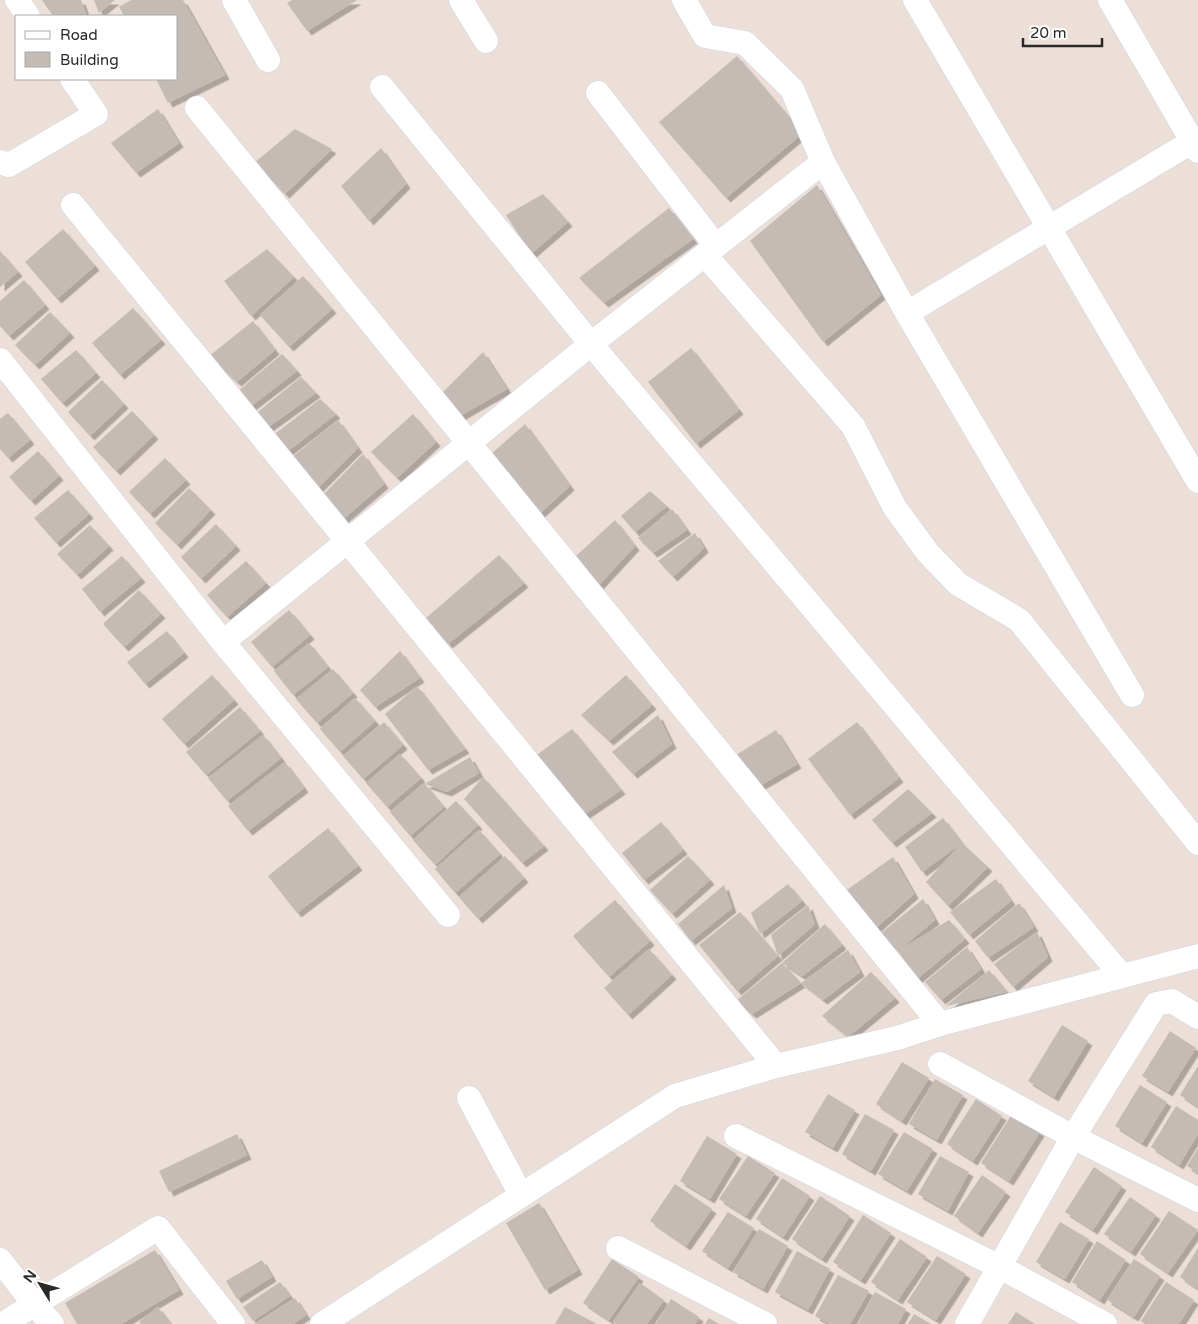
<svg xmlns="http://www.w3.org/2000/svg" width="1198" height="1324" font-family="'Varela Round',sans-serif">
<defs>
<filter id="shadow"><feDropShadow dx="4.5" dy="4.5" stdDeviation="0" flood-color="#0004"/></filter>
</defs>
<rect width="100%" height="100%" fill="#ecdfd8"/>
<g fill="#c3bbb4" filter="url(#shadow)">
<polygon points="42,0 81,0 86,14 83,16 53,16"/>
<polygon points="94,0 115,0 99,13"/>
<polygon points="131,0 183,0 225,75 168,103 156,79 176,79 176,16 124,16 119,7"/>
<polygon points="292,0 357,0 307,31 287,3"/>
<polygon points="737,56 803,133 726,198 659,122"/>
<polygon points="158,109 179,143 136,173 111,143"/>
<polygon points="295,129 332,149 285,194 254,163"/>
<polygon points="381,148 406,184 369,221 341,186"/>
<polygon points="817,185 881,295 823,342 750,241"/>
<polygon points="543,194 568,222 531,254 506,215"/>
<polygon points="669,208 693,239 604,303 579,278"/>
<polygon points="63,229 95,266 57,299 25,262"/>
<polygon points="267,249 294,277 251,316 224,281"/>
<polygon points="0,251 18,272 0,287"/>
<polygon points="303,276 332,309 289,347 260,315"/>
<polygon points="24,280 45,305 9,336 0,326 0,301"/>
<polygon points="133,308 161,340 120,375 92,343"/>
<polygon points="50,312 70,333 35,365 15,345"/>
<polygon points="253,321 275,350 237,382 208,357"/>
<polygon points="691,348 739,410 696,444 648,382"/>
<polygon points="76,350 96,373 62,403 41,379"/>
<polygon points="483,352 507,389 460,416 441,394"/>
<polygon points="282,354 297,371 250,407 238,391"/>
<polygon points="301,377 316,393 267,428 254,415"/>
<polygon points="102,380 124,404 90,436 68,412"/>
<polygon points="320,399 336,414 288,451 275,434"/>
<polygon points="132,411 154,435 116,471 93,447"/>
<polygon points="8,413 30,440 8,458 0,449 0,419"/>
<polygon points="413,414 436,442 397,478 371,452"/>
<polygon points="338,420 358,448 317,489 291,458"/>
<polygon points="525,424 570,486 538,515 489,456"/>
<polygon points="38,451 59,476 31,501 9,477"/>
<polygon points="363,454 384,484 342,520 323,495"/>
<polygon points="165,458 186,480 150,514 129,492"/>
<polygon points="189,488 211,510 177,545 155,523"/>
<polygon points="68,490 89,514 56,543 34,518"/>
<polygon points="650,491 667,506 635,532 621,516"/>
<polygon points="672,509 687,530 653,553 638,538"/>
<polygon points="615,520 635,546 599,585 575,557"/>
<polygon points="216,524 236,546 201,579 181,557"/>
<polygon points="90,525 109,546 77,575 57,554"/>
<polygon points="695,533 704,548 673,577 658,561"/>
<polygon points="499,555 524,583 448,644 426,618"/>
<polygon points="122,556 141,578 100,612 82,589"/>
<polygon points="246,561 266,583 227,617 207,595"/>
<polygon points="139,590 161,614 124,647 103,624"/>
<polygon points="289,610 310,635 272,667 251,642"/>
<polygon points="167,631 184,653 145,684 127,662"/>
<polygon points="309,643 328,667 293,695 274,671"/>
<polygon points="400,651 420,678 375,707 360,690"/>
<polygon points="333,669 353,693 317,723 296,699"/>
<polygon points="212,675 234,700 184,744 162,719"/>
<polygon points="626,675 652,705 609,741 581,715"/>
<polygon points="417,686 465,749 428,770 385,714"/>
<polygon points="355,698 375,721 340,752 320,729"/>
<polygon points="240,707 260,731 206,775 186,752"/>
<polygon points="658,715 672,744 633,774 612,752"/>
<polygon points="384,722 403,745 363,779 343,756"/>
<polygon points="857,722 899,778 850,815 808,759"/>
<polygon points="572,729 621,790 584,815 534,757"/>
<polygon points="776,730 797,764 756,788 736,755"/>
<polygon points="263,735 281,758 227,801 208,778"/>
<polygon points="400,754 421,778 387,807 366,783"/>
<polygon points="470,757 479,773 447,792 425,784"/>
<polygon points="285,762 304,788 248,831 228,806"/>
<polygon points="483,777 544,846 522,863 464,799"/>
<polygon points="424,783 444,807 410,836 390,812"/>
<polygon points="908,789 932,813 892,843 872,820"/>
<polygon points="456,801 478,825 435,865 413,840"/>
<polygon points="943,818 962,843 922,872 905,847"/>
<polygon points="661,822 683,850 644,880 622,853"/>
<polygon points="328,828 358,866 297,913 268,876"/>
<polygon points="479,830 500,854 455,893 435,869"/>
<polygon points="962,843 988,867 948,906 926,882"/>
<polygon points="505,856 524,878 478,919 459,897"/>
<polygon points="688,856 710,880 672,914 650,890"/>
<polygon points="893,857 914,894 876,928 844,892"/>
<polygon points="996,879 1011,901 969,935 950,912"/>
<polygon points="788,884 802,901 760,934 751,913"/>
<polygon points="724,885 732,908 691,941 678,924"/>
<polygon points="923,899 935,920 898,951 880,934"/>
<polygon points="615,900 650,941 609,977 573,936"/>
<polygon points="1019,903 1034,927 988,958 975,941"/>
<polygon points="808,905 815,924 778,956 771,935"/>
<polygon points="740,912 778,956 737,991 699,945"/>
<polygon points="949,920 965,939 917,979 898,951"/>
<polygon points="825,924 842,945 802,976 782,963"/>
<polygon points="1037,932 1048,957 1013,987 994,964"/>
<polygon points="967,947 981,969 941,1000 925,982"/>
<polygon points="649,949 672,975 628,1015 604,988"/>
<polygon points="848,950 860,972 823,1000 801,983"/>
<polygon points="782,963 801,983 752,1014 736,1001"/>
<polygon points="989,970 1007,992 946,1006"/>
<polygon points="871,972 895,998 848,1037 822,1016"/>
<polygon points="1062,1025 1088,1041 1054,1097 1028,1081"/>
<polygon points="1170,1031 1196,1048 1168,1092 1142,1076"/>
<polygon points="902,1062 929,1078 902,1121 876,1104"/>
<polygon points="1198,1066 1198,1107 1180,1095"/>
<polygon points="935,1079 963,1095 937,1140 909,1124"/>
<polygon points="1140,1085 1167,1102 1142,1143 1115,1126"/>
<polygon points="828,1094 855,1110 833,1148 805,1132"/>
<polygon points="976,1099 1002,1116 973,1161 947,1144"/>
<polygon points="1176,1106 1198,1120 1198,1134 1179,1165 1151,1147"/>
<polygon points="865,1114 894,1130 871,1171 842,1154"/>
<polygon points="1012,1114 1040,1132 1009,1181 981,1163"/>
<polygon points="904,1132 933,1149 907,1191 878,1174"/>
<polygon points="237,1134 247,1155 169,1192 159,1171"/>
<polygon points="707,1136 737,1154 710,1199 680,1181"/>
<polygon points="1198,1148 1198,1173 1187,1166"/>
<polygon points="748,1156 775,1173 746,1216 719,1199"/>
<polygon points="940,1156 969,1172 948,1211 918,1194"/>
<polygon points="1094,1167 1122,1186 1093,1230 1065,1212"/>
<polygon points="982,1175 1006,1192 978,1233 954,1216"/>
<polygon points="782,1178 810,1196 783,1237 756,1219"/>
<polygon points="675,1184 712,1209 686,1246 650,1221"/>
<polygon points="820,1196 850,1216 822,1259 792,1239"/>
<polygon points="1130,1197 1156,1215 1131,1252 1104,1234"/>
<polygon points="539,1203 578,1270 545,1290 506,1223"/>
<polygon points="1169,1211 1198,1230 1168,1273 1140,1254"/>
<polygon points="728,1212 754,1228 728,1268 702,1251"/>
<polygon points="863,1215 891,1233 861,1280 833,1262"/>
<polygon points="1060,1222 1089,1239 1065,1279 1036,1262"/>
<polygon points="759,1229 788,1246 763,1289 733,1272"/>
<polygon points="900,1239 927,1257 898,1300 871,1282"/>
<polygon points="1097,1241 1126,1260 1100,1300 1072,1282"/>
<polygon points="1198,1248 1198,1289 1180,1277"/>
<polygon points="155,1250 179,1290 121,1324 77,1324 65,1303"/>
<polygon points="797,1251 830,1269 808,1310 775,1292"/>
<polygon points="937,1256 966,1274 936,1320 907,1302"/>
<polygon points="612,1259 639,1277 609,1320 583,1303"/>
<polygon points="1134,1259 1160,1276 1134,1317 1107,1300"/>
<polygon points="262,1260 272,1277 237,1299 226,1281"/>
<polygon points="838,1275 869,1291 850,1324 830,1324 815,1316"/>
<polygon points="280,1282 290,1296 253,1321 243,1307"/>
<polygon points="1166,1282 1194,1300 1179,1324 1145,1324 1141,1321"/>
<polygon points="640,1283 664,1300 647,1324 616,1324 613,1322"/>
<polygon points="875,1292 906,1309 898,1324 858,1324"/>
<polygon points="295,1298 306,1315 293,1324 254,1324"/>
<polygon points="671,1299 699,1317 695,1324 656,1324"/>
<polygon points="158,1307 171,1324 141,1324 139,1322"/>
<polygon points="565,1307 597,1324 555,1324"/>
<polygon points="1016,1312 1035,1324 1008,1324"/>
<polygon points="914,1314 931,1324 908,1324"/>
<polygon points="709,1318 719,1324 705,1324"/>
</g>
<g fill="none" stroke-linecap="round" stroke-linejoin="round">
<defs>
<g id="minor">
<polyline points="17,0 28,16"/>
<polyline points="234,0 268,60"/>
<polyline points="461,0 486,41"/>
<polyline points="684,0 705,36 745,43 792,89 823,162 907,313 1132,695"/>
<polyline points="915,0 1198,481"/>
<polyline points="1110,0 1198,151"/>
<polyline points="382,87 591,344 1122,976"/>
<polyline points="598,93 716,246"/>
<polyline points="197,108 940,1024"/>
<polyline points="0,162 9,165 96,114 72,79"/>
<polyline points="73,205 776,1066"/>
<polyline points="705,255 853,426 895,508 928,553 958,584 1019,620 1198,843"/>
<polyline points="907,313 1198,138"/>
<polyline points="0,360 223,642 448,915"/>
<polyline points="223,642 591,344 823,162"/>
<polyline points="940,1064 1073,1137 1198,1200"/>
<polyline points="469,1098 521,1195"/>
<polyline points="736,1136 1000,1267 1105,1324"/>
<polyline points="618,1248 765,1324"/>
<polyline points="0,1260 34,1304 52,1324"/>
<polyline points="3,1324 158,1228 233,1324"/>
<polyline points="322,1324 675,1096 776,1066 897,1038 940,1024 1198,956"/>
<polyline points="967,1324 1073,1137 1156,1004 1172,1001 1198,1017"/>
</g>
</defs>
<use href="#minor" stroke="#cdd5e3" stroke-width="25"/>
<use href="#minor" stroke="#fff" stroke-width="24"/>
</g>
<rect x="15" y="15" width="162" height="65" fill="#ffffff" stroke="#a9a9a9"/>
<rect x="25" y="31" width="25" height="8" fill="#ffffff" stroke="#a9a9a9"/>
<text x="60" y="40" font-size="15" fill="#282828">Road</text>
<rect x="25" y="52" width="25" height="15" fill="#c3bbb4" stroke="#a9a9a9"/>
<text x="60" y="65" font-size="15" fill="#282828">Building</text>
<g transform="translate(40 1284) rotate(307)" stroke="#ffffff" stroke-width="4" paint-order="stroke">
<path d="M0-4L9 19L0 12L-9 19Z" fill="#282828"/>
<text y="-8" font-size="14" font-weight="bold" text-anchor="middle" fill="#282828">N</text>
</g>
<path d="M1023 38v8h79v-8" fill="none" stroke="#282828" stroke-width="2.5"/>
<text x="1030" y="38" font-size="15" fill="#282828" stroke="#ffffff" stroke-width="4" paint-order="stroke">20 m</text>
</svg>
